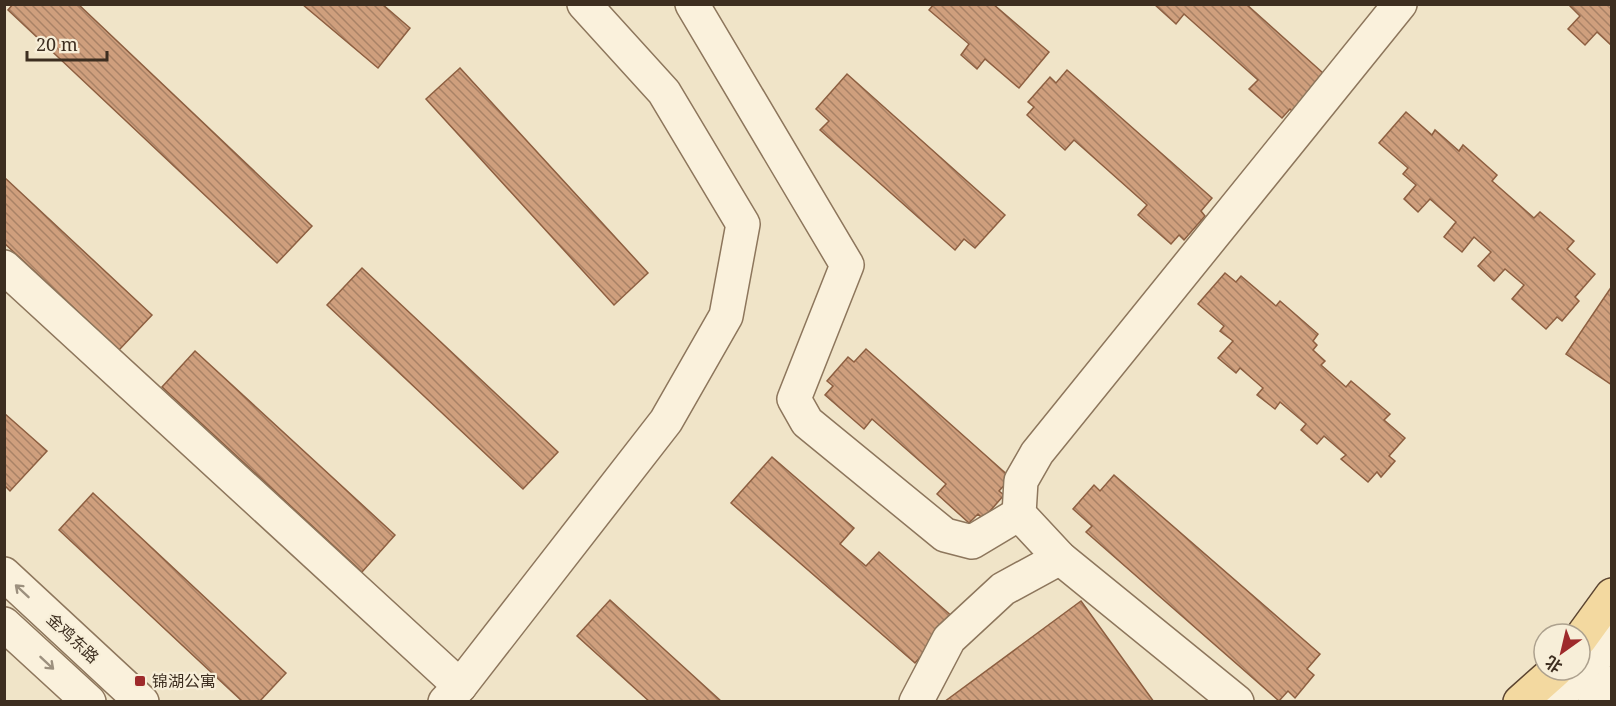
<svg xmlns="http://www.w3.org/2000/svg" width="1616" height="706" font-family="'Noto Serif','Noto Sans SC',serif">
<defs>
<pattern id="building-back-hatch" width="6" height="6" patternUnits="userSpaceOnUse" patternTransform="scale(1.5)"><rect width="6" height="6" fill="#cf9f7d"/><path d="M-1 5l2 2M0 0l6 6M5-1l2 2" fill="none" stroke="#a98266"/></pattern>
</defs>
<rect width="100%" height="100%" fill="#f0e4c8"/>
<g fill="url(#building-back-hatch)" stroke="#8d5f41" stroke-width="1.5">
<polygon points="13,4 78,4 312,226 277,263 8,10"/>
<polygon points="302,4 382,4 410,28 378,68"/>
<polygon points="934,4 993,4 1049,52 1019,88 985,59 977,69 961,55 969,44 929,10"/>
<polygon points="1154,4 1246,4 1323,73 1312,86 1316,90 1295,114 1290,109 1282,118 1249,89 1258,80 1184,14 1176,24"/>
<polygon points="1568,4 1612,4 1612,46 1597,32 1585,45 1568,29 1580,16"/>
<polygon points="460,68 648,273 614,305 426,99"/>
<polygon points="1067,70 1212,198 1201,211 1205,216 1184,240 1179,235 1171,244 1138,215 1147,205 1074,140 1065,150 1027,115 1034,107 1028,102 1050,77 1056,83"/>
<polygon points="847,74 1005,215 975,248 964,239 955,250 820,130 829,121 816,109"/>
<polygon points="1406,112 1432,135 1435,130 1459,151 1463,145 1497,175 1492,181 1534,218 1540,212 1574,241 1567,249 1595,274 1575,297 1579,301 1562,321 1557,317 1546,329 1512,299 1524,285 1505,269 1494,281 1478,266 1491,252 1474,237 1462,252 1444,237 1456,222 1430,199 1418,212 1404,199 1416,185 1403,174 1408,168 1379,143"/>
<polygon points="4,177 152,315 119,350 4,243"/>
<polygon points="362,268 558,452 523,489 327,305"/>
<polygon points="1225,273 1236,282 1241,276 1276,306 1280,301 1318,334 1313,341 1317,345 1313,350 1325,361 1321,365 1346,387 1351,381 1390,414 1384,420 1405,438 1389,456 1395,461 1381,477 1377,472 1368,482 1341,459 1346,455 1324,436 1317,444 1301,430 1306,424 1280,402 1275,409 1257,395 1263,388 1240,368 1236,373 1218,358 1233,341 1220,331 1224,326 1198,304"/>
<polygon points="1612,286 1612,385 1566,354"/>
<polygon points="866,349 1011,478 999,491 1004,495 983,519 978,514 969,523 937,494 946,484 872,419 864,429 825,395 833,386 827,381 848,357 854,362"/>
<polygon points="195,351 395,535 362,572 162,387"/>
<polygon points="4,413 47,451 10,491 4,485"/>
<polygon points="772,457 854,528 840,544 866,566 879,552 954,618 915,663 731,503"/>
<polygon points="1114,475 1320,654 1307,669 1314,675 1295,698 1288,691 1279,701 1086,532 1092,526 1073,509 1094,485 1100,491"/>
<polygon points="93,493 286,673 259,702 243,702 59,530"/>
<polygon points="610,600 722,702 650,702 577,636"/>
<polygon points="1081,601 1154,702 944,702"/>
</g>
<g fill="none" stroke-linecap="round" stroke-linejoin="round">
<defs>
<g id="minor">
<polyline points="692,4 847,265 794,399 807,422 945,535 972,542 1019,514"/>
<polyline points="4,267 460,686"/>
<polyline points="4,574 142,702"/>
<polyline points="4,624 89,702"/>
<polyline points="445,702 460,686 666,421 726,316 743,224 664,92 584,4"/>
<polyline points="916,702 949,639 1003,589 1060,558"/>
<polyline points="1237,702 1060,558 1019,514 1021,481 1037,453 1400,4"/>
<polyline points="1554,702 1612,640"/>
<polyline points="1595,702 1612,683"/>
</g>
<g id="major">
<polyline points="1580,639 1612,595"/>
<polyline points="1520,702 1556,670"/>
</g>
</defs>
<use href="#minor" stroke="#8d765c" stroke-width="36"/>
<use href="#major" stroke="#5b4430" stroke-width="36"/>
<use href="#minor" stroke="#faf1dc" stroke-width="33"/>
<use href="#major" stroke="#f3d9a0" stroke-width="33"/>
</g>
<defs><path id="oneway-shaft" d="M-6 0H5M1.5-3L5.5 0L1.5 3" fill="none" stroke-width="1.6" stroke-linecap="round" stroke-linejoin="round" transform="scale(1.5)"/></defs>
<g stroke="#9c907e">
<use href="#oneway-shaft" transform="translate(22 591) rotate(-137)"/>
<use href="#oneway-shaft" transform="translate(47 663) rotate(43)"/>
</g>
<rect fill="#9e2a2b" stroke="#f7eed8" stroke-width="2" x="134" y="675" width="12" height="12" rx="3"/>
<g text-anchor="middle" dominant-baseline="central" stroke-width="4.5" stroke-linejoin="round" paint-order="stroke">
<g font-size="16" fill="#3d2e20" stroke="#f7eed8">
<text transform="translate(73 638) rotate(43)">金鸡东路</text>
</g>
<g font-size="16" fill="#3d2e20" stroke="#f7eed8" text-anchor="start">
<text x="152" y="681">锦湖公寓</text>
</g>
</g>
<rect width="1616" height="706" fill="none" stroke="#3d2e20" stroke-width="12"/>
<g transform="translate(1562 652) rotate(214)"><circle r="28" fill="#f7eed8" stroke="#ada18e" stroke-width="1.5"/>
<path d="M0-4.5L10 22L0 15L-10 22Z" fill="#9e2a2b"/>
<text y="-9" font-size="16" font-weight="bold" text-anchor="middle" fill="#3d2e20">北</text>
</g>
<path d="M27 51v9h80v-9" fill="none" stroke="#3d2e20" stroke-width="3"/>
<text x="36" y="51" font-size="18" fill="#3d2e20" stroke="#f7eed8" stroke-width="4.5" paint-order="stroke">20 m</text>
</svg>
